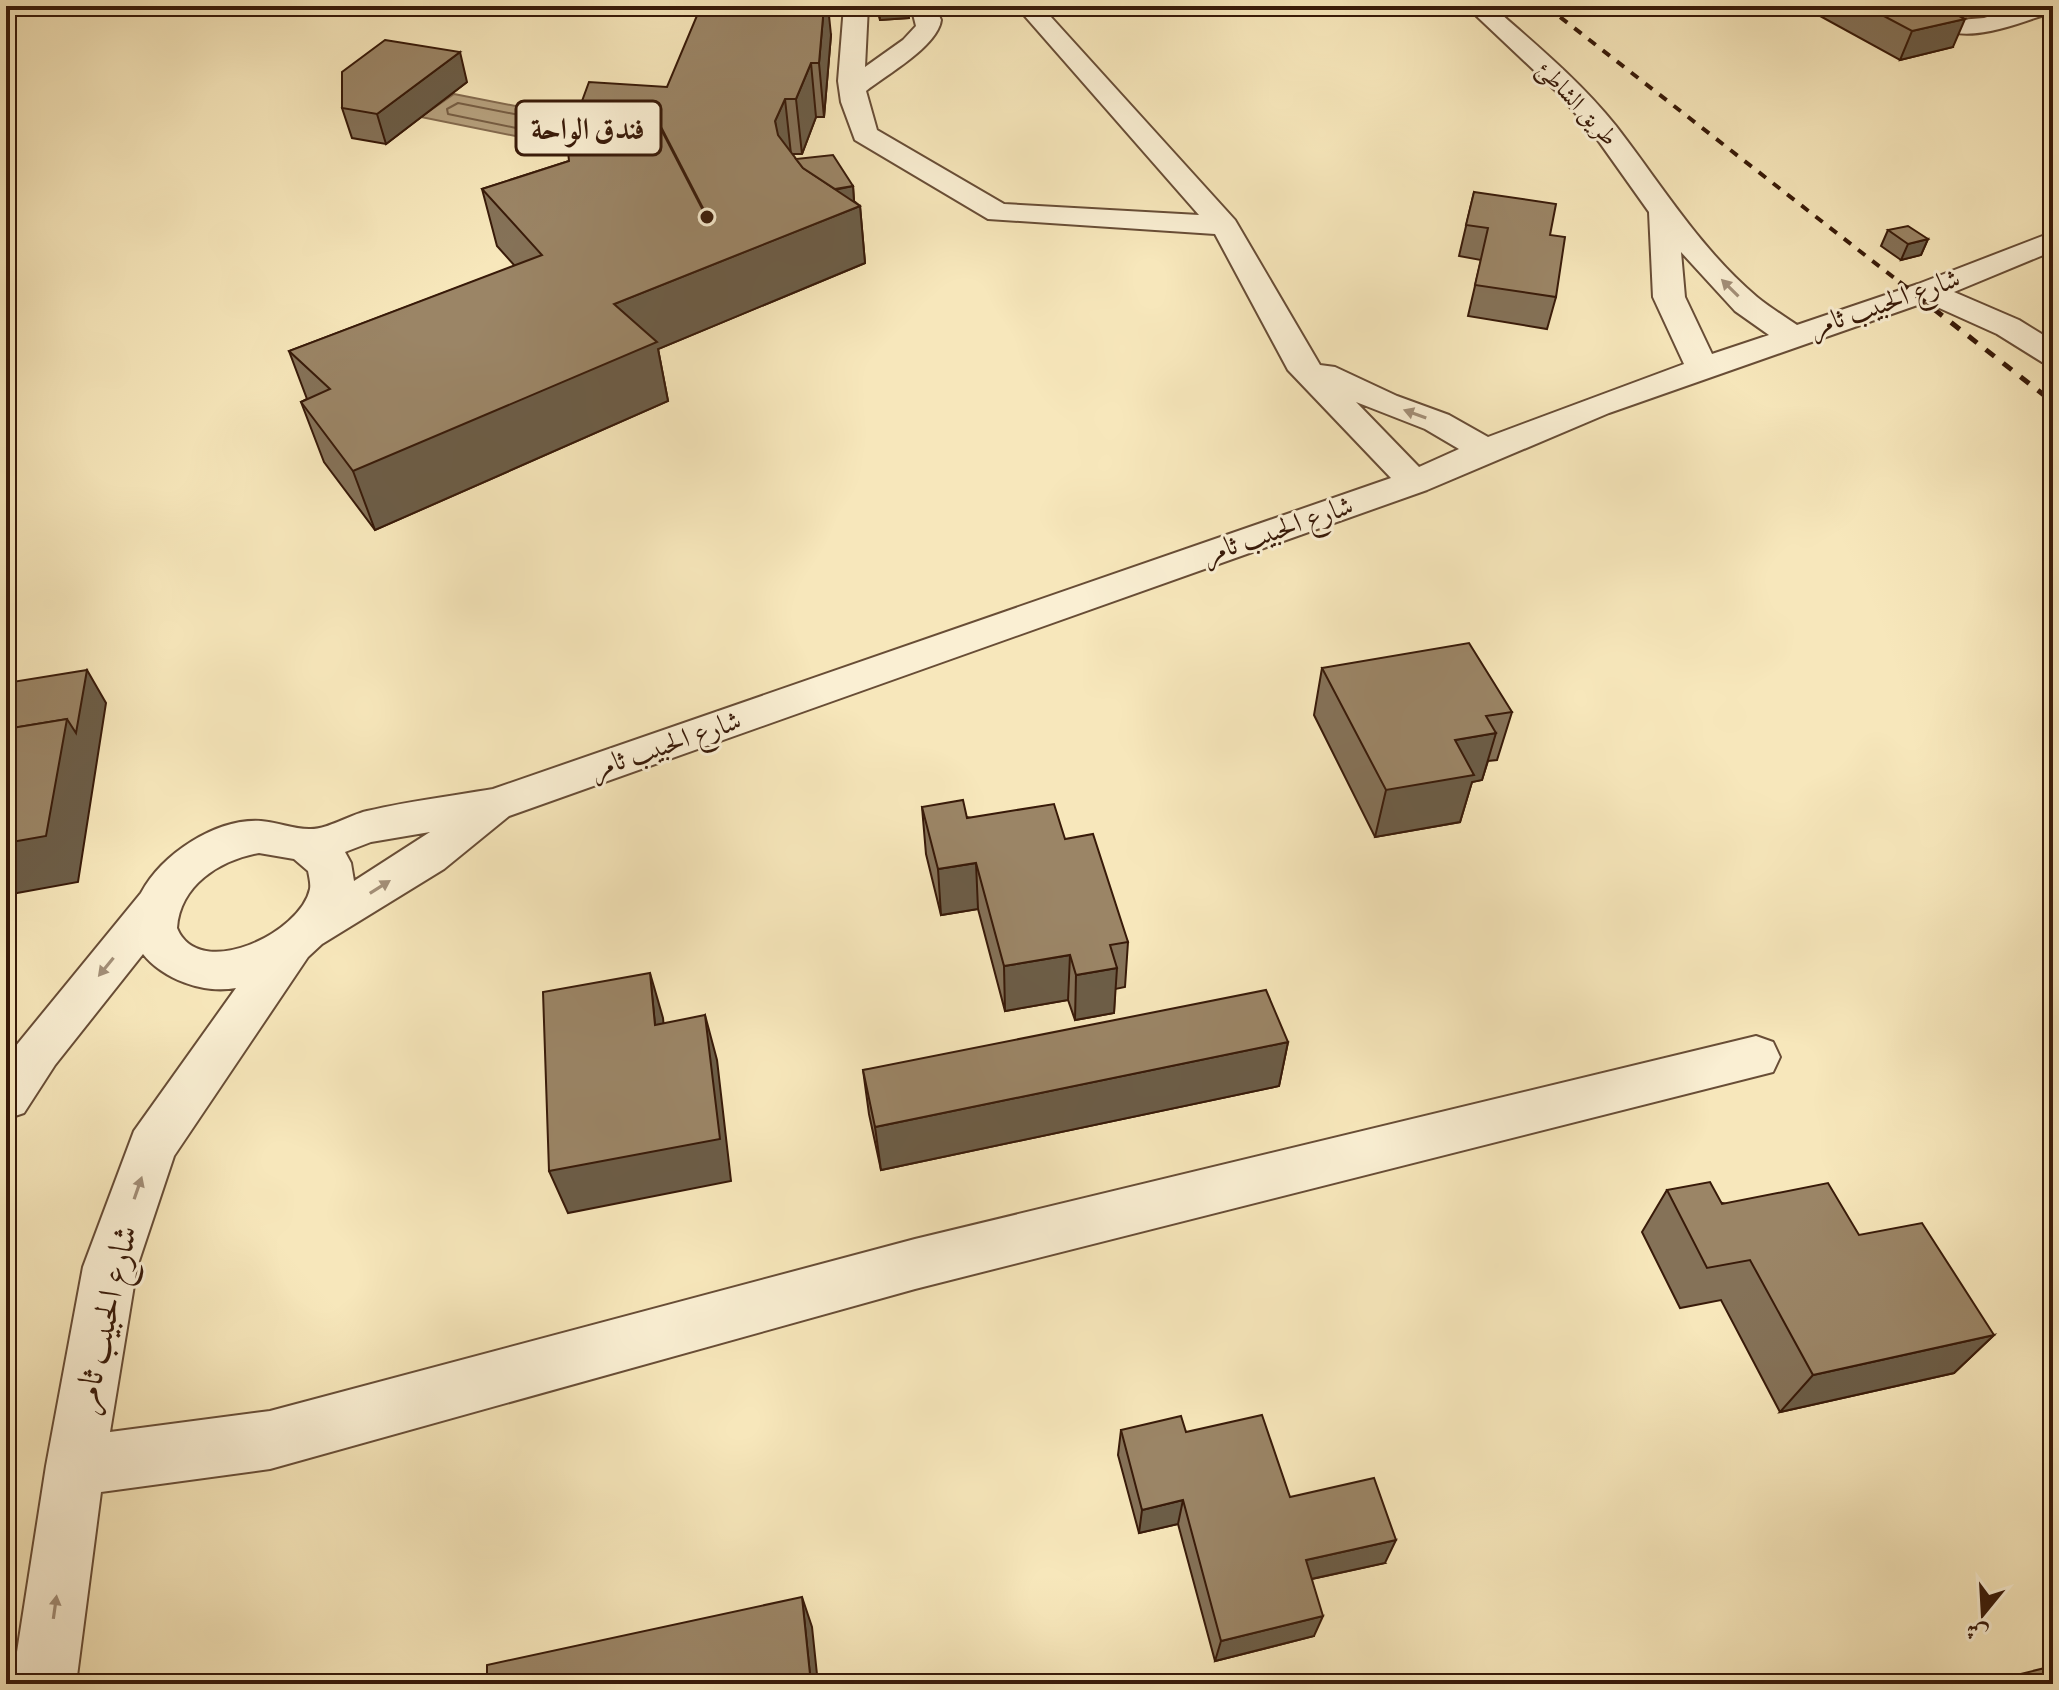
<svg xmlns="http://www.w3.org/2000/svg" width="2059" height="1690" font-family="'Libre Bodoni',Amiri,serif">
<rect width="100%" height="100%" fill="#f7e7bb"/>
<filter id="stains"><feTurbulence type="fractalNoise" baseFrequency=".0025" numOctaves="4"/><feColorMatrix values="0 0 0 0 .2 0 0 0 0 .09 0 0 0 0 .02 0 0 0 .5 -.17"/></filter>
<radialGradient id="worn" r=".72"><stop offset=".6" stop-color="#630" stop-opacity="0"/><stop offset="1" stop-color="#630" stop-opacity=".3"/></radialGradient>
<polygon fill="#b6a17e" stroke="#846b4f" stroke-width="2" points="454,94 551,113 520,137 421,117"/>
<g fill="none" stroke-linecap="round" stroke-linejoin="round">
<polygon stroke="#775e44" stroke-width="2" points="458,103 524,116 527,120 516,128 448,114 447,109"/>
<defs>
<g id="minor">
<path d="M844 6H868L865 67 903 40 916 26 911 6H935L941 20C938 46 886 75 866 91L877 130 1004 204 1199 215 1016 6H1041L1235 220 1320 365 1335 367 1397 396 1449 415 1488 437 1684 364 1653 297 1649 212 1595 136 1556 91 1466 6H1492C1535 44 1580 81 1616 126 1661 184 1700 249 1757 297 1769 307 1784 316 1797 325L1918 284 2053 232V251L1954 292 2019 320 2053 341V365L2042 362 1997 334 1926 302 1609 413 1427 490 509 816 444 869 322 944 308 957 174 1156 137 1267 110 1432 270 1411 915 1239 1756 1036 1773 1042 1780 1057 1773 1072 915 1289 270 1469 101 1492 76 1684H12L46 1466 83 1267 134 1131 236 988C203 994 163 979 143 954L55 1065 24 1113 6 1119V1058L141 893C162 854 216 818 261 821 277 822 293 829 309 829 327 830 349 815 367 811 409 801 452 796 493 789L1391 478 1288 370 1215 234 988 219 855 140 841 102 838 81ZM1681 252 1735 311 1769 335 1712 354 1685 297ZM1356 402 1425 429 1459 449 1419 467ZM430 832 354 881 351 863 345 852 371 842ZM259 853 294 859 308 871C309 876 311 884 310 889 301 933 199 982 177 928 180 885 220 860 259 853Z"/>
<path d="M1902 6H1932L1959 20 1984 18 2022 6H2053V12C2009 26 1965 48 1921 21 1914 16 1907 13 1902 6Z"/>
</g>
</defs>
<use href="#minor" stroke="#684d36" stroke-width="4"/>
<use href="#minor" fill="#faefd3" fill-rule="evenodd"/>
<polyline stroke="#381a09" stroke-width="4" stroke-dasharray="9 9" stroke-linecap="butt" points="1546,6 1902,284"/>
<polyline stroke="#381a09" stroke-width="5" stroke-dasharray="11 11" stroke-linecap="butt" points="1899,282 2053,402"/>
</g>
<g fill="#857258" stroke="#381a09" stroke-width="2">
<polygon points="876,6 879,6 909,18 880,20"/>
<polygon points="1824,6 1940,6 1953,47 1900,60 1820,16"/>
<polygon points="831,35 824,117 816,117 802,154 792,154 796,159 853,186 854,201 860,206 865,263 658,349 668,401 375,530 324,462 301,402 307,399 289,351 515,266 497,246 482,189 569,161 667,87"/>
<polygon points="2053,63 2053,82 2046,78"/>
<polygon points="467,82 386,144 352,138 342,108"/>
<polygon points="1474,192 1550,235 1556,297 1547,329 1468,316 1481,260 1459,256"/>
<polygon points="1888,230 1928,239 1921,255 1901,260 1881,246"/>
<polygon points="1322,668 1512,712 1497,760 1488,761 1482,780 1472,782 1460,822 1375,837 1314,715"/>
<polygon points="922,807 1065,839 1128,942 1125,987 1115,989 1114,1013 1075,1020 1068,1000 1005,1011 978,909 941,915 926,854"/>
<polygon points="1288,1042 1279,1086 881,1170 869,1114 863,1070"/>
<polygon points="1667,1190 1859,1235 1994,1335 1954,1373 1780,1412 1721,1300 1680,1308 1642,1232"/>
<polygon points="1121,1430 1186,1432 1290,1497 1385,1563 1312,1579 1314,1636 1215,1661 1178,1524 1139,1533 1118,1455"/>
<polygon points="2000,1679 2053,1684 1992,1684"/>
</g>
<g fill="#6c5d47" stroke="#381a09" stroke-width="2">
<polygon points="824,6 828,6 831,35 824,117 819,63"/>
<polygon points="879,6 908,6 909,18 880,20"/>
<polygon points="1965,19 1953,47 1900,60 1912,31"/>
<polygon points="460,52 467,82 386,144 377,114"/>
<polygon points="811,63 816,117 802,154 796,99"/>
<polygon points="785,99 791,154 782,174 775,121"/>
<polygon points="853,186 854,201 797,198"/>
<polygon points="860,206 865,263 658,349 668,401 375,530 353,471 614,304"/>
<polygon points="1928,239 1921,255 1901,260 1908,244"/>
<polygon points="87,670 106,703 78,882 6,895 6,843 67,719"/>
<polygon points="1496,733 1482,780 1472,782 1460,822 1375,837 1386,790 1455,740"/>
<polygon points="976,863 978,909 941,915 938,869"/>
<polygon points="1070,955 1068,1000 1005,1011 1004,966"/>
<polygon points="1117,968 1114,1013 1075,1020 1076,975"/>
<polygon points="650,973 663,1018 668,1069 655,1025"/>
<polygon points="705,1015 717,1060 731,1181 568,1213 549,1171"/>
<polygon points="1288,1042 1279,1086 881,1170 875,1127"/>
<polygon points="1994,1335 1954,1373 1780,1412 1813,1375"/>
<polygon points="1183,1500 1178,1524 1139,1533 1142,1510"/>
<polygon points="1396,1540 1385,1563 1297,1582 1306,1560"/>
<polygon points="802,1597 812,1627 818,1684 811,1684"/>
<polygon points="1323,1616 1314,1636 1215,1661 1221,1641"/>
</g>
<g fill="#9b8566" stroke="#381a09" stroke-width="2">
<polygon points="701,6 824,6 819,63 811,63 796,99 785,99 775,121 778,135 803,168 860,206 614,304 657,342 353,471 301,402 330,389 289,351 542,255 482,189 569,161 567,142 589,82 667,87"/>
<polygon points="1865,6 1940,6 1965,19 1912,31"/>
<polygon points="385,40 460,52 377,114 342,108 342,72"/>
<polygon points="833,155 853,186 835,189 803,168 796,159"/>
<polygon points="1474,192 1556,204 1550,235 1565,237 1556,297 1475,285 1488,228 1466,225"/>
<polygon points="1908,226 1928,239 1908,244 1888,230"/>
<polygon points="1469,643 1512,712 1486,716 1496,733 1455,740 1474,775 1386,790 1322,668"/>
<polygon points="87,670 76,733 67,719 6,729 6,683"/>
<polygon points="67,719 46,836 6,843 6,729"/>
<polygon points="963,800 967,818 1054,804 1065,839 1093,834 1128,942 1110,945 1117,968 1076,975 1070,955 1004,966 976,863 938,869 922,807"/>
<polygon points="650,973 655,1025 705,1015 720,1139 549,1171 543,992"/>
<polygon points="1266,990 1288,1042 875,1127 863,1070"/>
<polygon points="1710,1182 1722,1204 1828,1183 1859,1235 1922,1223 1994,1335 1813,1375 1750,1260 1707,1268 1667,1190"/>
<polygon points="1262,1415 1290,1497 1374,1478 1396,1540 1306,1560 1323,1616 1221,1641 1183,1500 1142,1510 1121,1430 1181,1416 1186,1432"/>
<polygon points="802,1597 811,1684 487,1684 487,1665"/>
<polygon points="2053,1666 2053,1684 2002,1684 2000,1679"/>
</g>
<defs><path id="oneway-solid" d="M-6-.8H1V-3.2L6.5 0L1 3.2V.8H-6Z" transform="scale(2)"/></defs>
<g fill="#a38f78">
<use href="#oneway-solid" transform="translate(1730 288) rotate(-135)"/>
<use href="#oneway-solid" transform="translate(1415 414) rotate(-160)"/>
<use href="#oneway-solid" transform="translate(380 887) rotate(-32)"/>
<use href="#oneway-solid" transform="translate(106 967) rotate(129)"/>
<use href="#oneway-solid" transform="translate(138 1188) rotate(-71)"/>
<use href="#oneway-solid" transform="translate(55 1607) rotate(-82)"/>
</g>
<g text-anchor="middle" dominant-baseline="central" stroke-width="6" stroke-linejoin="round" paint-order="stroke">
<g font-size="24" fill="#381a09" stroke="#faefd3">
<text transform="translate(1577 104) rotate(47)">طريق الشاطئ</text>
</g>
<g font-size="28" fill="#381a09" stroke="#faefd3">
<text transform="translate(1885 303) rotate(-19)">شارع الحبيب ثامر</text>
<text transform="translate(1278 530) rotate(-19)">شارع الحبيب ثامر</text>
<text transform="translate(666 745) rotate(-19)">شارع الحبيب ثامر</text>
</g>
<g font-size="34" fill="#381a09" stroke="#faefd3">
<text transform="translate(106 1319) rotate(-77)">شارع الحبيب ثامر</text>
</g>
</g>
<path fill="none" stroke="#381a09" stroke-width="3" d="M707 217L661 128"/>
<circle fill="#381a09" stroke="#faefd3" stroke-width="3" cx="707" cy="217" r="8"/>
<rect fill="#faefd3" stroke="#381a09" stroke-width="3" x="516" y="101" width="145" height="54" rx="8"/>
<g font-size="30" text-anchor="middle" font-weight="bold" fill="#381a09">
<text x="588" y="139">فندق الواحة</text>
</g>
<rect width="2059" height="1690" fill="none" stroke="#f7e7bb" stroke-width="32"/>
<rect x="8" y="8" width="2043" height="1674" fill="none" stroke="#381a09" stroke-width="4"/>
<rect x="16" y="16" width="2027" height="1658" fill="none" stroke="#381a09" stroke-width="2"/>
<g transform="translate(1983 1614) rotate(198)" stroke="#faefd3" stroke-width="6" paint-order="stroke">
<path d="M0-6L14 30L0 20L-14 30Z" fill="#381a09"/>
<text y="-12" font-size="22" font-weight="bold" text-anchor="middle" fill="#381a09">ش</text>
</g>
<rect width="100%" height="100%" filter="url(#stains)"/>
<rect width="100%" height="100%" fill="url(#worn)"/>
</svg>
